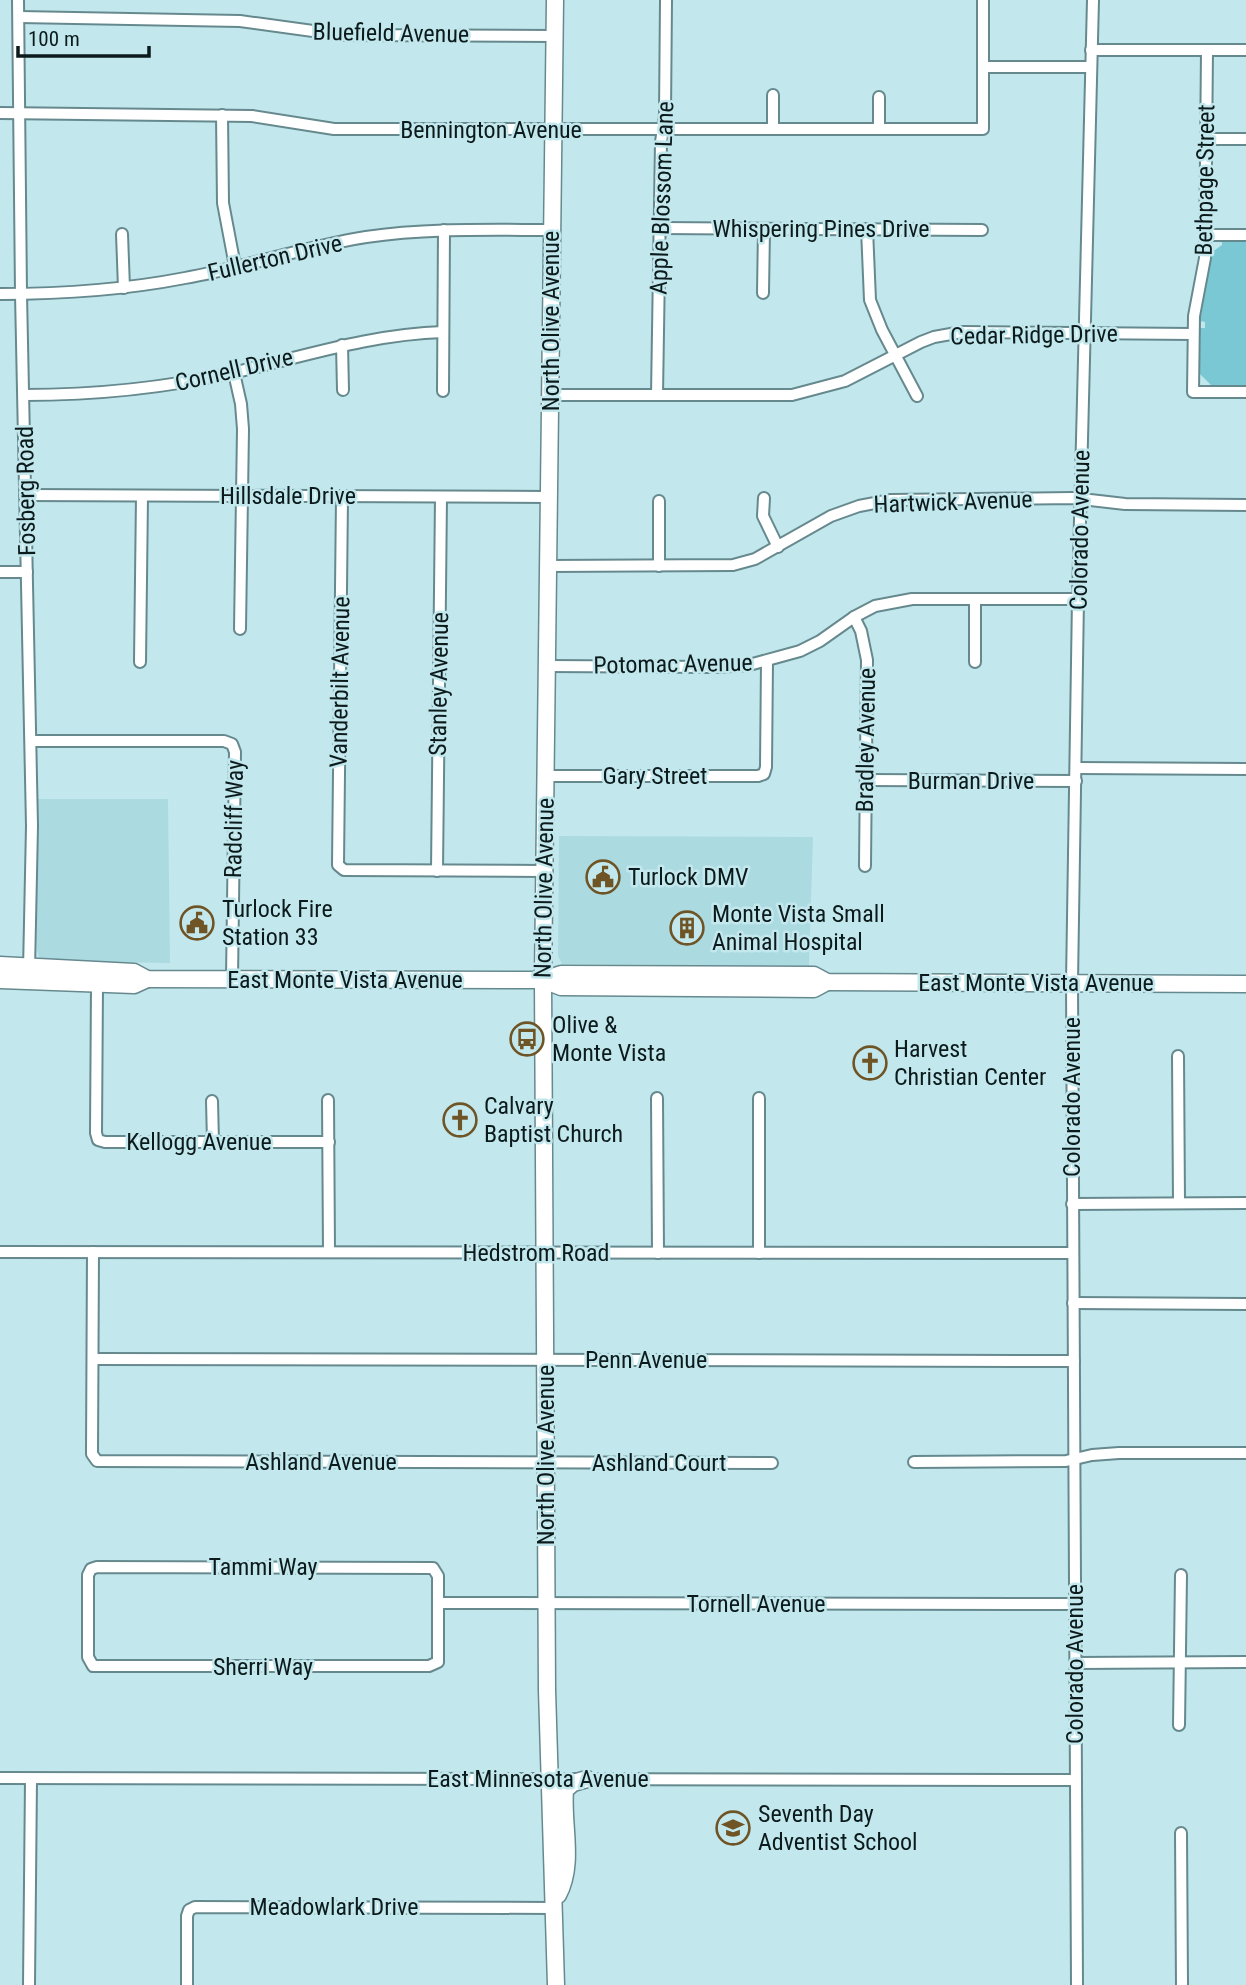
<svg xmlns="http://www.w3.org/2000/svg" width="1246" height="1985" font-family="'Roboto Condensed',sans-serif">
<rect width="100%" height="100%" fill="#c2e8ed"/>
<g fill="#acdae1">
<polygon points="35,799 168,799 170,963 46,961 39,957 37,951"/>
<polygon points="559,836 813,837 809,966 562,964 558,956"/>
</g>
<polygon fill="#7ac8d3" points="1222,242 1246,242 1246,386 1211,385 1200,374 1200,328 1205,328 1205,322 1200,321 1212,252 1222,245"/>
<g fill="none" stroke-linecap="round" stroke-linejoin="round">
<defs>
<g id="street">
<polyline points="18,0 21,294 32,826 29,970"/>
<polyline points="19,17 240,21 342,35 555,36"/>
<polyline points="1091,50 1246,50"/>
<polyline points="1207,50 1205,258 1194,316 1193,392 1246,392"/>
<polyline points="983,67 1091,67"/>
<polyline points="773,95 773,129"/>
<polyline points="0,113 252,116 334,129 983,129 983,0"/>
<polyline points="222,115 223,203 235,266"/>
<polyline points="879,129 879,97"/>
<polyline points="1206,139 1246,139"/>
<polyline points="660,228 982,230"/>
<polyline points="867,229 870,300 882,330 917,396"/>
<polyline points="122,234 124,288"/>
<polyline points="1206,235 1246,235"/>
<polyline points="763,293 764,229"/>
<path d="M0 294C62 294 123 290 185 278 246 267 304 247 366 237 427 228 489 230 551 230"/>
<polyline points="342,345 343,390"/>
<polyline points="234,373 241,404 243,429 240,629"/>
<polyline points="443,391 444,230"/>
<path d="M24 395C95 395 164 388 232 373 302 357 371 334 443 332"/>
<polyline points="550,395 792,395 845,381 921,342 934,337 962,332 1193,334"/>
<polyline points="657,395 661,142 665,114 666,0"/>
<polyline points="26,495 549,497"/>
<polyline points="342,497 338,865 344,870 545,871"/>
<polyline points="764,498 763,516 778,547"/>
<polyline points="548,566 733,565 755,559 831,516 859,506 891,500 1073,498 1125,504 1246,505"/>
<polyline points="659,566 659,501"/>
<polyline points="0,572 27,572"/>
<polyline points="975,599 975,662"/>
<polyline points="854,617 861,631 867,660 865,866"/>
<polyline points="140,662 142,496"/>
<polyline points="547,666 715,667 749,665 800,651 820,641 854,617 875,606 912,599 1078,599"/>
<polyline points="31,741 224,741 232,744 235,752 232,979"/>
<polyline points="1076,768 1246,769"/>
<polyline points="546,776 758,776 764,774 766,767 767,661"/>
<polyline points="866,780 1076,781"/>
<polyline points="437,871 441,497"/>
<polyline points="97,985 96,1133 98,1140 105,1142 329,1142"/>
<polyline points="1178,1056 1179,1203"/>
<polyline points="657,1098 658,1253"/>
<polyline points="759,1098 759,1253"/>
<polyline points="328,1100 329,1252"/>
<polyline points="212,1101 213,1142"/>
<polyline points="1072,1204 1246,1203"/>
<polyline points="0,1252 1073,1253"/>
<polyline points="93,1252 92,1454 97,1461 772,1463"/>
<polyline points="1073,1303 1246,1304"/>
<polyline points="93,1359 1074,1361"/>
<polyline points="914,1462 1066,1461 1092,1455 1119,1453 1246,1453"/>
<polygon points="97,1567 433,1568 438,1576 438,1662 429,1666 93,1666 88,1657 88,1575 91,1569"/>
<polyline points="438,1603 1074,1604"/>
<polyline points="1075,1663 1246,1662"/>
<polyline points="1179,1725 1181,1575"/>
<polyline points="0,1778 1075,1780"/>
<polyline points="1181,1833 1182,1985"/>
<polyline points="29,1985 31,1779"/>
<polyline points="187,1985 187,1916 189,1910 195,1907 555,1908"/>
<polyline points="1077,1985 1072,982 1078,599 1093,0"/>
</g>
<g id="secondary">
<polyline points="555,0 543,980 547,1690 556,1985"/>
<polyline points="0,965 134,972 147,979 543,980 561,974 814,975 827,982 1246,984"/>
<polyline points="0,980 134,985 147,979"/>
<polyline points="543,980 561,987 814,989 827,982"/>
<path d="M558 1895C575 1863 562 1825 565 1790L573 1783 587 1779"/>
</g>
</defs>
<use href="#street" stroke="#66898e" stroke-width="14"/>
<use href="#secondary" stroke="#66898e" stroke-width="19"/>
<use href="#street" stroke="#fff" stroke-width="10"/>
<use href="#secondary" stroke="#fff" stroke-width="16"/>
</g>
<defs>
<symbol id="civic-ring" viewBox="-11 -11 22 22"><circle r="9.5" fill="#c2e8ed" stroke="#6f5426" stroke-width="1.5"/><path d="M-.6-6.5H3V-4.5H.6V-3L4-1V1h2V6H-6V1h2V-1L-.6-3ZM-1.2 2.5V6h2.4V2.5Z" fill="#6f5426"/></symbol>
<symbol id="building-ring" viewBox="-11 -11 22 22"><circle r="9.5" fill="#c2e8ed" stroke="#6f5426" stroke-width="1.5"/><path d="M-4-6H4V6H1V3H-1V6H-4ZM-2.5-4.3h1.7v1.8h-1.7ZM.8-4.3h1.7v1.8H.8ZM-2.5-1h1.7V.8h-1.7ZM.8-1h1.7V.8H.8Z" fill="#6f5426"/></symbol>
<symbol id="bus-ring" viewBox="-11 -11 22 22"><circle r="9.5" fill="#c2e8ed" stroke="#6f5426" stroke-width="1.5"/><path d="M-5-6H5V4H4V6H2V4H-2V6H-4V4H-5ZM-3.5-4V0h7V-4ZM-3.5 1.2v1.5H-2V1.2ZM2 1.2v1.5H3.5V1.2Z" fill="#6f5426"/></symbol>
<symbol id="church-ring" viewBox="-11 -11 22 22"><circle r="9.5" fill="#c2e8ed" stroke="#6f5426" stroke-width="1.5"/><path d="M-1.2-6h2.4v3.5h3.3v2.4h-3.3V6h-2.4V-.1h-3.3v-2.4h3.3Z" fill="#6f5426"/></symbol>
<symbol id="school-ring" viewBox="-11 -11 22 22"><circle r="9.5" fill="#c2e8ed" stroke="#6f5426" stroke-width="1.5"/><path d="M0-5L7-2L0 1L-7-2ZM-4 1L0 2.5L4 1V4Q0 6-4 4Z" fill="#6f5426"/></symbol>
</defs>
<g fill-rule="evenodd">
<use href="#civic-ring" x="584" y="858" width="38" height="38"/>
<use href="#civic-ring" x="178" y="904" width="38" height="38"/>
<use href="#building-ring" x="668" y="909" width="38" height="38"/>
<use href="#bus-ring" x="508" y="1020" width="38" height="38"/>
<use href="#church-ring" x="851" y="1044" width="38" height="38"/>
<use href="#church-ring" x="441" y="1101" width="38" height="38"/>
<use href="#school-ring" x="714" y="1809" width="38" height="38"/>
</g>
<g text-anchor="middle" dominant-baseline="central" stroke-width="5" stroke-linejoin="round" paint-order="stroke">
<g font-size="24" fill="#0c1a1c" stroke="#c2e8ed">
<text transform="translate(391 33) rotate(1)">Bluefield Avenue</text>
<text x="491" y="130">Bennington Avenue</text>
<text transform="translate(1205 180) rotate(-89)">Bethpage Street</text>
<text transform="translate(662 198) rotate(-88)">Apple Blossom Lane</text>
<text x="821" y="229">Whispering Pines Drive</text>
<text transform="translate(275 258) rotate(-13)">Fullerton Drive</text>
<text transform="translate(551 321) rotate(-90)">North Olive Avenue</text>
<text transform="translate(1034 335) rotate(-1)">Cedar Ridge Drive</text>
<text transform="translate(234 370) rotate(-13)">Cornell Drive</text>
<text transform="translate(26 491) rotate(-91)">Fosberg Road</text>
<text x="288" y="496">Hillsdale Drive</text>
<text transform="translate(953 502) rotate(-2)">Hartwick Avenue</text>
<text transform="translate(1080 530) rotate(-89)">Colorado Avenue</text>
<text transform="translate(673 664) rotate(-1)">Potomac Avenue</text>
<text transform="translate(340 682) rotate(-89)">Vanderbilt Avenue</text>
<text transform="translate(439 684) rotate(-89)">Stanley Avenue</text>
<text transform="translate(866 740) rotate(-89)">Bradley Avenue</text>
<text x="655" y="776">Gary Street</text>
<text x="971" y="781">Burman Drive</text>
<text transform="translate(234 819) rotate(-89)">Radcliff Way</text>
<text transform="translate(544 888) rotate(-89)">North Olive Avenue</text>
<text x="345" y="980">East Monte Vista Avenue</text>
<text x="1036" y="983">East Monte Vista Avenue</text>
<text transform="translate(1072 1097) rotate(-90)">Colorado Avenue</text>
<text x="199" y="1142">Kellogg Avenue</text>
<text x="536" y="1253">Hedstrom Road</text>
<text x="646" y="1360">Penn Avenue</text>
<text transform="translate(546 1455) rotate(-90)">North Olive Avenue</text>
<text x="321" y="1462">Ashland Avenue</text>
<text x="659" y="1463">Ashland Court</text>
<text x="263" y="1567">Tammi Way</text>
<text x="756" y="1604">Tornell Avenue</text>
<text transform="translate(1075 1664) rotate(-90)">Colorado Avenue</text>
<text x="263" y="1667">Sherri Way</text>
<text x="538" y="1779">East Minnesota Avenue</text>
<text x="334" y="1907">Meadowlark Drive</text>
</g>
<g font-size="24" fill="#0c1a1c" stroke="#c2e8ed" text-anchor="start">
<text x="628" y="877">Turlock DMV</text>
<text x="222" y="909">Turlock Fire<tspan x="222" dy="28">Station 33</tspan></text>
<text x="712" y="914">Monte Vista Small<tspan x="712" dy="28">Animal Hospital</tspan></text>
<text x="552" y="1025">Olive &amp;<tspan x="552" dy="28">Monte Vista</tspan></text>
<text x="894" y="1049">Harvest<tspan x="894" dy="28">Christian Center</tspan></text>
<text x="484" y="1106">Calvary<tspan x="484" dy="28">Baptist Church</tspan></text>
<text x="758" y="1814">Seventh Day<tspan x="758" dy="28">Adventist School</tspan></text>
</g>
</g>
<path d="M18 46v10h131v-10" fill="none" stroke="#0c1a1c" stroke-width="3.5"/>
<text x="28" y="46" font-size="21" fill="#0c1a1c" stroke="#c2e8ed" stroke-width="5" paint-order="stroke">100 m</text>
</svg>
